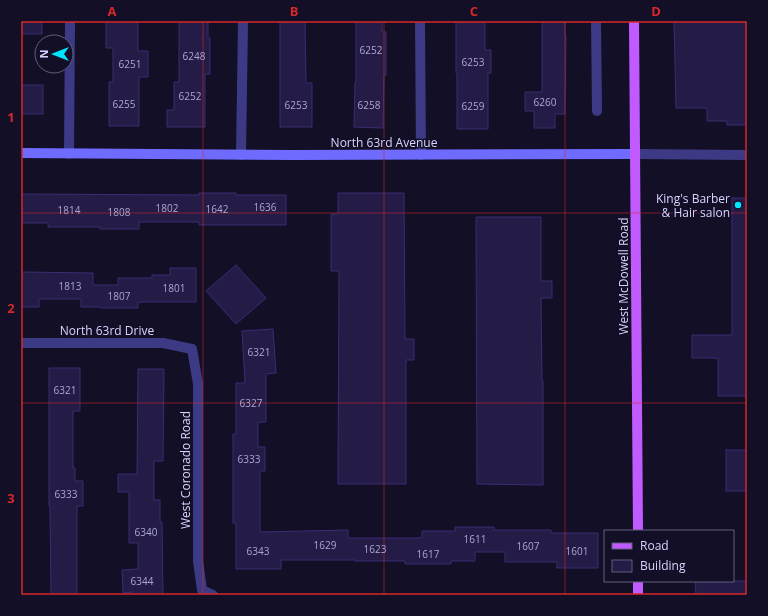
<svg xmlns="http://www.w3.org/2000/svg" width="768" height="616" font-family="'Open Sans',sans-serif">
<rect width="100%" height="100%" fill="#130f26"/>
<g fill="#241b47" stroke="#3b2d73">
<rect x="21" y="21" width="21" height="13"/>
<polygon points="106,21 138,21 138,51 148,51 148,77 139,77 139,126 109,126 109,82 113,82 113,48 106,48"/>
<polygon points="179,21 208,21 208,38 210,38 210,74 205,74 205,127 167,127 167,110 174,110 174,82 179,82"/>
<polygon points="280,21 305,21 306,83 312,83 312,127 280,127"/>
<polygon points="356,21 382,21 382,32 386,32 386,75 384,75 383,128 354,127 355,82 356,82"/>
<polygon points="456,21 485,21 485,50 491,50 491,73 488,73 488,129 457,129 457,73 456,73"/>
<polygon points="542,21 565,21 565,36 566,36 565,114 555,114 555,128 534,128 534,111 525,111 525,92 542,92"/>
<polygon points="674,21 747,21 747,125 727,125 727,121 707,121 707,108 676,108"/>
<rect x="21" y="85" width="22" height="29"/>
<polygon points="199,193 236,193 236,195 286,195 286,225 199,225 199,222 139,222 139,229 100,229 100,227 48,227 48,223 21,223 21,194 199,195"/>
<polygon points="338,193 404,193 405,339 414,339 414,360 406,360 406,484 338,484 339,271 331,271 331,214 338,214"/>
<polygon points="732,198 747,198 747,396 718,396 718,358 692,358 692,335 732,335"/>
<polygon points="476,217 541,217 541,281 552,281 552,298 541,298 542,381 543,381 543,485 477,484"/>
<polygon points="236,265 266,298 236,324 206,291"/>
<polygon points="170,268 196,268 196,302 138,302 138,308 101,308 101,307 81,307 81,299 39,299 39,307 21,307 21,272 93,273 93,285 118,285 118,278 152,278 152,275 170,275"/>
<polygon points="273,329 276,373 266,374 266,422 258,422 258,447 265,447 265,471 260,471 260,532 348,530 348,538 422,538 422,531 455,531 455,527 494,527 494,530 551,530 551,533 598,533 598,568 557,568 557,562 505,562 505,552 475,552 475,561 451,561 451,564 405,564 405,561 355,561 355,560 281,560 281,569 236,569 236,523 233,523 233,434 236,434 236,383 245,383 242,331"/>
<polygon points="49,368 80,368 80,411 73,411 73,468 75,468 75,481 83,481 83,506 77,506 77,595 51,595 50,506 49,506"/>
<polygon points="138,369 164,369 163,461 154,461 154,500 160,500 160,522 162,522 163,595 133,595 133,592 123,593 122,570 138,569 138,543 129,543 129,492 118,492 118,474 137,474"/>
<rect x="726" y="450" width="21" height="41"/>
<polygon points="695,581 747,581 747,595 696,595"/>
</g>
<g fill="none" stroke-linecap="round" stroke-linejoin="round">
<g stroke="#3d3a85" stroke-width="10">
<polyline points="420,21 421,155"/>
<polyline points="596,21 597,111"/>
<polyline points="69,154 70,21"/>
<polyline points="635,154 747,155"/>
<polyline points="241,155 243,21"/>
<polyline points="21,343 163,343 192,349 198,384 198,561 202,590 213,595"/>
</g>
<polyline stroke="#6f6bff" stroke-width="10" points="21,153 293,155 635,154"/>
<g stroke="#c25bff" stroke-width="10">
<polyline points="634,21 638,531"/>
<polyline points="638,581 638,595"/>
</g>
</g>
<path fill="none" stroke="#d62828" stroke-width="1" stroke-opacity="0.55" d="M203 21V595M384 21V595M565 21V595M21 213H747M21 403H747"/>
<circle fill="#00e5ff" stroke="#130f26" stroke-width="1.5" cx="738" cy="205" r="4"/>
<g text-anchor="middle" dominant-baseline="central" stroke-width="3" stroke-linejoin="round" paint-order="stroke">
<g font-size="10" fill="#aca6d1">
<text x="371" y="50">6252</text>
<text x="194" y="56">6248</text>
<text x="473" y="62">6253</text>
<text x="130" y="64">6251</text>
<text x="190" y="96">6252</text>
<text x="545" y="102">6260</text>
<text x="124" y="104">6255</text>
<text x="296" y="105">6253</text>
<text x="369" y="105">6258</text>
<text x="473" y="106">6259</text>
<text x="265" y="207">1636</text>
<text x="167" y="208">1802</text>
<text x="217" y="209">1642</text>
<text x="69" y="210">1814</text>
<text x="119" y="212">1808</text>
<text x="70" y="286">1813</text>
<text x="174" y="288">1801</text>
<text x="119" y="296">1807</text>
<text x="259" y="352">6321</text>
<text x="65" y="390">6321</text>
<text x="251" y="403">6327</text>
<text x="249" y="459">6333</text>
<text x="66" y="494">6333</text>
<text x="146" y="532">6340</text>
<text x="475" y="539">1611</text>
<text x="325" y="545">1629</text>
<text x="528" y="546">1607</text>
<text x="375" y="549">1623</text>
<text x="258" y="551">6343</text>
<text x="577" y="551">1601</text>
<text x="428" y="554">1617</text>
<text x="142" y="581">6344</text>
</g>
<g font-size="12" fill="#d9d4ff" stroke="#130f26">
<text x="384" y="142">North 63rd Avenue</text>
<text transform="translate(623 276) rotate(-90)">West McDowell Road</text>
<text x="107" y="330">North 63rd Drive</text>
<text transform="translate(185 470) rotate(-90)">West Coronado Road</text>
</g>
<g font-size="12" fill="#d9d4ff" stroke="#130f26" text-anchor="end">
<text x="730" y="198">King's Barber<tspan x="730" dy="14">&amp; Hair salon</tspan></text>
</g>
</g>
<rect width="768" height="616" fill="none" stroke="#130f26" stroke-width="44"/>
<rect x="604" y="530" width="130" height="52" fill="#130f26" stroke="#625e7d"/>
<rect x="612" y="543" width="20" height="6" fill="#c25bff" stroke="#625e7d"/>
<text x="640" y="550" font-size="12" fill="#d9d4ff">Road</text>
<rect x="612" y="560" width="20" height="12" fill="#241b47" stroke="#625e7d"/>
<text x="640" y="570" font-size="12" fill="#d9d4ff">Building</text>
<g transform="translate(54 54) rotate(270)"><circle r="19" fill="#130f26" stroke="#625e7d"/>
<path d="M0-3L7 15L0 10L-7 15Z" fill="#00e5ff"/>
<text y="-6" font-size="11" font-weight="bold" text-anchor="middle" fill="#d9d4ff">N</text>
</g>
<rect x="22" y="22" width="724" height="572" fill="none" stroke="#d62828" stroke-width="1.5"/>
<g font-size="13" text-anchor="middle" font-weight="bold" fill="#d62828">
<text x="112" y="16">A</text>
<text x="294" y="16">B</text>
<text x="474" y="16">C</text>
<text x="656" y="16">D</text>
<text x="11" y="122">1</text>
<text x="11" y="313">2</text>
<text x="11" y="503">3</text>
</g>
</svg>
